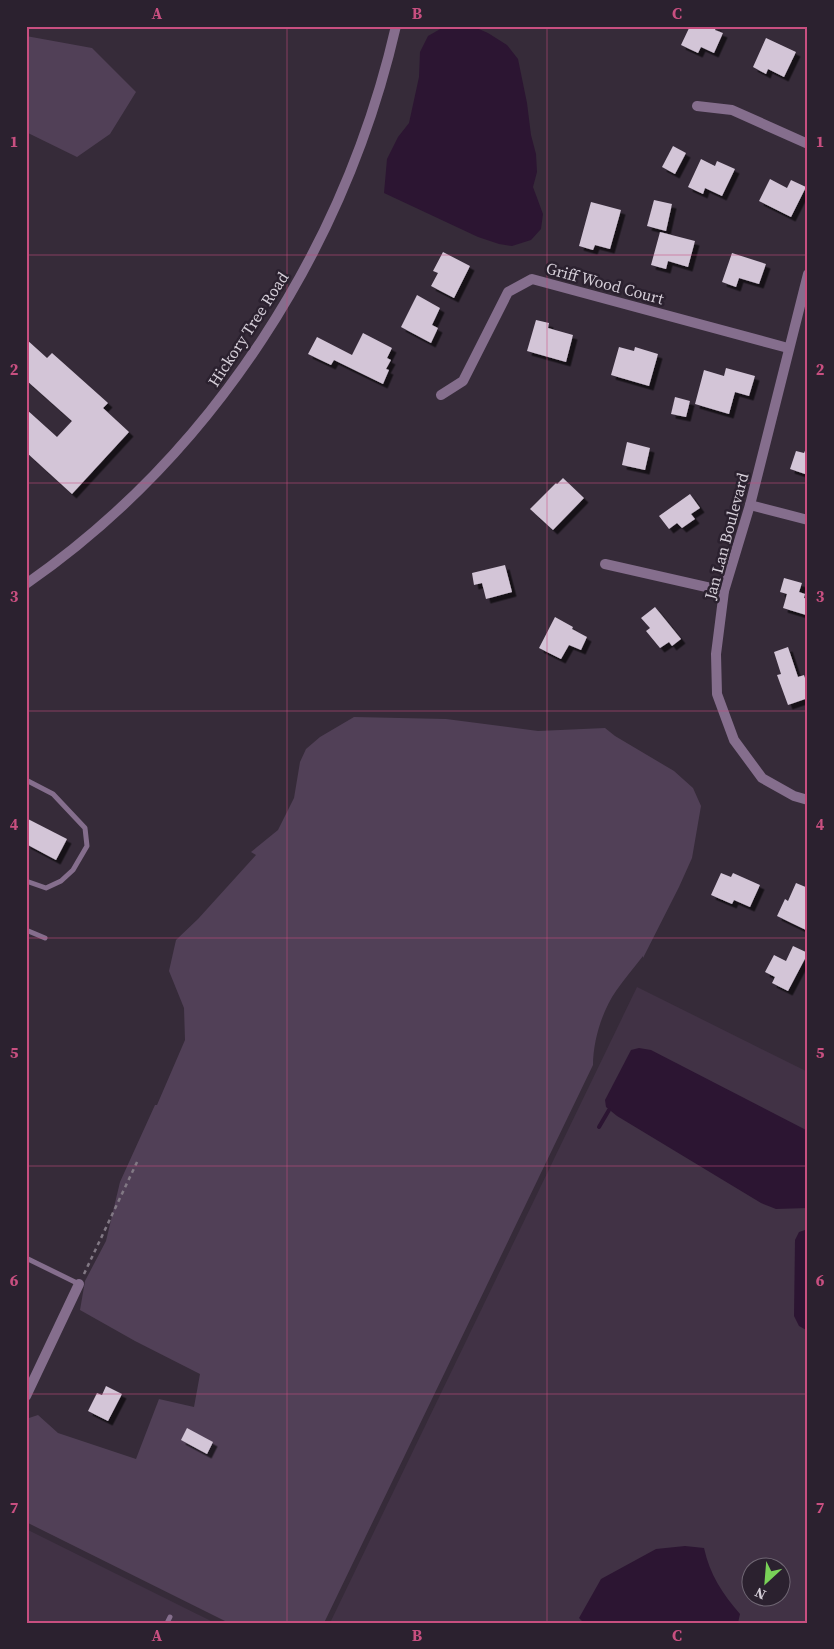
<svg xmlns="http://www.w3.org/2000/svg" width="834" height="1649" font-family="'Source Serif 4',serif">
<defs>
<filter id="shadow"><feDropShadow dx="4.5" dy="4.5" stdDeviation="0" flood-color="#0009"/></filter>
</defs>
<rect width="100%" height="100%" fill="#362b39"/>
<g fill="#413245" fill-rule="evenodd">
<path d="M637 987 808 1072V1623H330ZM752 1566H782V1596H752Z"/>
<polygon points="26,1529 215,1623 26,1623"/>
</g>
<g fill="#514057">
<polygon points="26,36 92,48 136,92 110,134 77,157 28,133 26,134"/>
<path d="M354 717 446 719 538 731 605 728 615 736 674 771 693 788 701 806 692 858 679 887 643 958V956C634 968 624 979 616 991 602 1011 593 1041 593 1065L324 1623H229L26 1522V1419L38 1415 58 1433 136 1459 159 1399 194 1407 200 1374 135 1341 80 1310 85 1281 106 1241 120 1182 155 1105H157L185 1040 184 1008 169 971 176 940 198 919 256 855 251 852 278 830 294 798 300 762 306 749 320 737Z"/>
</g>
<g fill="#2c1532">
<polygon points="454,26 472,26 488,33 507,45 518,59 527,103 531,135 536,154 537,172 533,187 543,214 541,229 531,240 512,246 499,244 478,237 384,193 387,159 398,137 409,123 419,77 420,52 428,36 442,28"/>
<polygon points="639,1048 651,1050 808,1131 808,1208 776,1209 761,1203 617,1116 606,1107 605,1100 631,1050"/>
<polygon points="808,1229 808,1331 799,1326 794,1316 795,1240 799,1232"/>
<path d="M685 1546 704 1548C710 1575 722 1593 740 1614L738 1623H584L579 1618 601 1579 656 1549Z"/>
</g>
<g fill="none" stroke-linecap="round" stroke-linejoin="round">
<polyline stroke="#2c1532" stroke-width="4" points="599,1127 609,1110"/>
</g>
<g fill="#d3c5d7" filter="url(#shadow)">
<polygon points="690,26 717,26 715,30 723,33 714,53 701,47 698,53 681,45"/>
<polygon points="766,38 796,52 784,77 768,69 766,74 753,67"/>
<polygon points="673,146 686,153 675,174 662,167"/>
<polygon points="701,159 715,166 717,161 735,169 722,196 705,188 703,194 688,187"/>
<polygon points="770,179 787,188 791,180 806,187 791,217 759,201"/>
<polygon points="654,200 672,204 666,231 647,226"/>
<polygon points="591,202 621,210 610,249 595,245 593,250 579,246"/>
<polygon points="660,232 695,241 688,267 668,261 666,269 651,265"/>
<polygon points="443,252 470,266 454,298 431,286 438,273 433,271"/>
<polygon points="732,253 766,264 759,284 739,278 736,287 722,282"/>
<polygon points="417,295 440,308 432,325 438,328 431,343 401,327"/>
<polygon points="536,320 549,323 548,328 573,335 566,362 527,351"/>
<polygon points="363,333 392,348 387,358 391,360 386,369 389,370 383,384 334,360 331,365 308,354 317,337 352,355"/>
<polygon points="26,339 47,358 52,353 108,403 103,408 129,432 72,494 26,452 26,409 57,437 72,421 26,380"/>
<polygon points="619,347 634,351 635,347 658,354 649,386 611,375"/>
<polygon points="726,368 755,376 749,396 735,392 729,414 695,404 704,370 724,376"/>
<polygon points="675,397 690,401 686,417 671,414"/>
<polygon points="627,442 650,448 645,470 622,465"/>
<polygon points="808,444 808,475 790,469 796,451 804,453"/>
<polygon points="563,478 584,498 553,530 530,509 556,483 557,484"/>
<polygon points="690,494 700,508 691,514 695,519 682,528 677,523 669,529 659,516"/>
<polygon points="505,565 512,592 486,599 482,583 474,585 472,573"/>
<polygon points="784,578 802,583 799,592 805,594 804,598 808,599 806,615 783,608 787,594 780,592"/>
<polygon points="655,607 681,639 672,646 669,642 660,648 646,631 650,628 641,618"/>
<polygon points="555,617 573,627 572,629 587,637 581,650 569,645 561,659 539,648"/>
<polygon points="788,647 798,677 804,675 808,687 808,698 788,705 777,675 781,674 774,652"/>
<polygon points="26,818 67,839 56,860 26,844"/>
<polygon points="721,873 731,877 733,873 760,885 750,907 734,900 732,904 711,895"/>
<polygon points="796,883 808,888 808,931 777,916 785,899 788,901"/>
<polygon points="793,946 808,953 788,991 772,983 775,977 765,972 774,955 786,961"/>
<polygon points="106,1386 122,1394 108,1421 88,1411 97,1393 102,1395"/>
<polygon points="187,1428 213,1442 207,1454 181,1440"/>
</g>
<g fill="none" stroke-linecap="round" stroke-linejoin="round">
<polyline stroke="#817884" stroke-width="2.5" stroke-dasharray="4 4" stroke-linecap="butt" points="84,1274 138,1160"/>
<g stroke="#856e8d" stroke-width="5">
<polyline points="26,780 53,794 85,828 87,846 73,870 61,881 46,888 26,881"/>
<polyline points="26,930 45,938"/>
<polyline points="26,1258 79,1284"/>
<polyline points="167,1623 170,1617"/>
</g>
<g stroke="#856e8d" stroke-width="10">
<polyline points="697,106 732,110 808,144"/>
<polyline points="808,274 750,505 724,591 716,654 717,694 734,740 762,778 794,796 808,800"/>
<polyline points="441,395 463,381 508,292 532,279 788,348"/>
<polyline points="750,505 808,520"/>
<polyline points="605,564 724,591"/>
<polyline points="26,1396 79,1284"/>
</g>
<path stroke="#856e8d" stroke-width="10" d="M26 584C214 453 345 248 396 26"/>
</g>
<path fill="none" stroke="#c84f80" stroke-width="1" stroke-opacity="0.55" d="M287 26V1623M547 26V1623M26 255H808M26 483H808M26 711H808M26 938H808M26 1166H808M26 1394H808"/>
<g text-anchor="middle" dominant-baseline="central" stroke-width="5" stroke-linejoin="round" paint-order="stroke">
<g font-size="16" fill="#d5ced8" stroke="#2b212f">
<text transform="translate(605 283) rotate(15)">Griff Wood Court</text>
<text transform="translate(248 329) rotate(-57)">Hickory Tree Road</text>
<text transform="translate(726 536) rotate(-75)">Jan Lan Boulevard</text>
</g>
</g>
<rect width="834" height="1649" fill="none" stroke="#2b212f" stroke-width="55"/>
<g transform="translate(766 1582) rotate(206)"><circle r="24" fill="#2b212f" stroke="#6f6673"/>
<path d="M0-4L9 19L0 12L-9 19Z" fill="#79d158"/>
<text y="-8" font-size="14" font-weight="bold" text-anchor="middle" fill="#d5ced8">N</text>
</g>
<rect x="28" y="28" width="778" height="1594" fill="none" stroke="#c84f80" stroke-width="2"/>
<g font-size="16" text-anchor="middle" font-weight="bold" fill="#c84f80">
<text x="157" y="19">A</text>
<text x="417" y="19">B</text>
<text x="677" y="19">C</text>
<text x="14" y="147">1</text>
<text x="820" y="147">1</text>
<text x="14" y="375">2</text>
<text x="820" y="375">2</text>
<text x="14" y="602">3</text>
<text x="820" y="602">3</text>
<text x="14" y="830">4</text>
<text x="820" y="830">4</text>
<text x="14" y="1058">5</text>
<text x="820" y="1058">5</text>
<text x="14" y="1286">6</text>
<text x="820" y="1286">6</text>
<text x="14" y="1513">7</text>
<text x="820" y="1513">7</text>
<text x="157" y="1641">A</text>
<text x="417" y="1641">B</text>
<text x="677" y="1641">C</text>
</g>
</svg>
